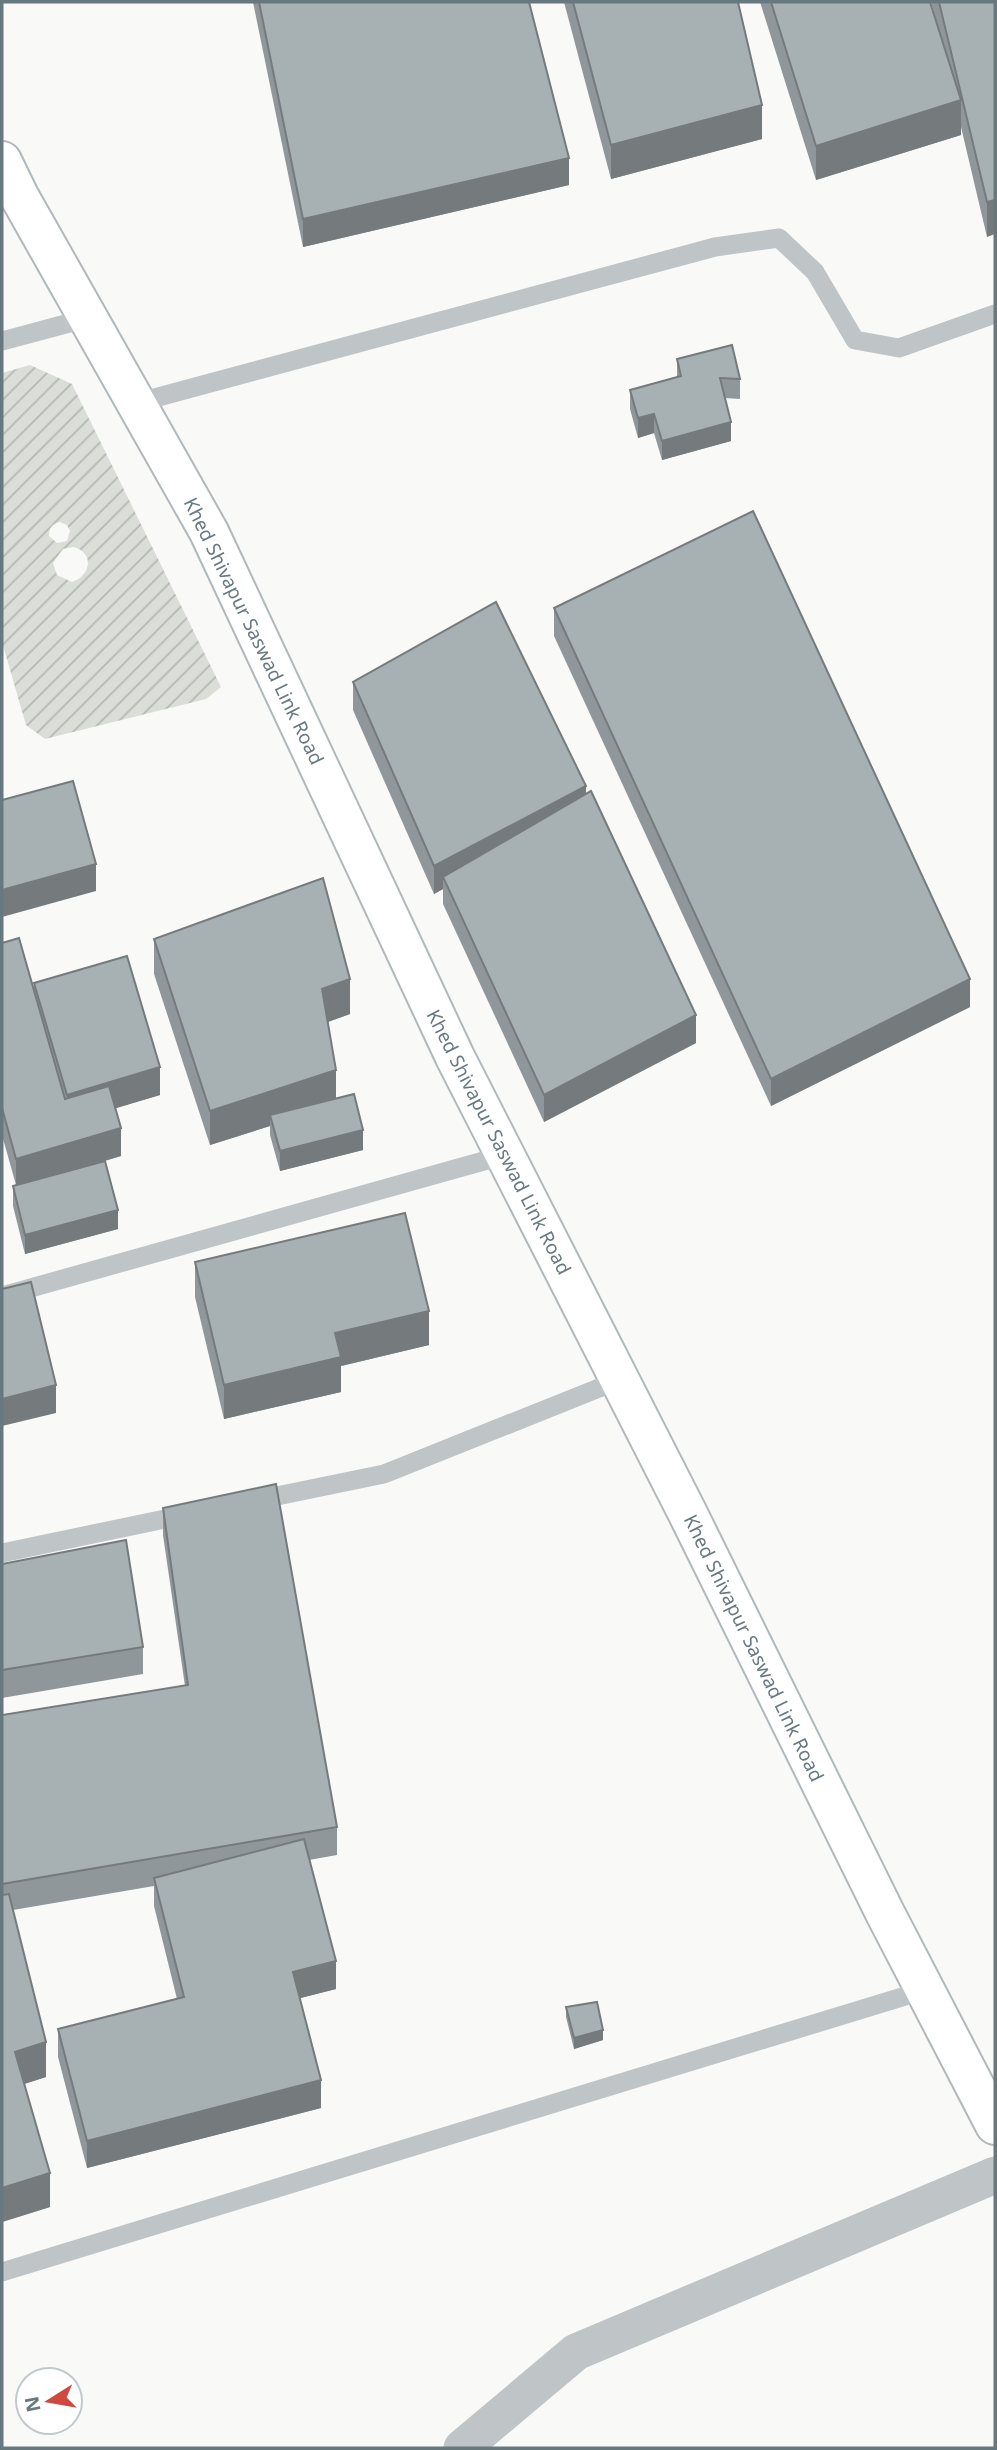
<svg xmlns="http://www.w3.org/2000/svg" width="997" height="2450" font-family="'Noto Sans',sans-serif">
<defs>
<pattern id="garden-furrows" width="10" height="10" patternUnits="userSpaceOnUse" patternTransform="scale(1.75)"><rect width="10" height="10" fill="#daded7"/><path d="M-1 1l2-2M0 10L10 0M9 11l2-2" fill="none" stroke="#b5b9b4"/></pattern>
</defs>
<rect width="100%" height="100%" fill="#f9f9f7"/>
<path fill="url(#garden-furrows)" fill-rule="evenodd" d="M30 365 72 384 221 687 206 699 45 739 26 725 2 642V373ZM60 522 67 525 70 531 67 541 57 543 49 536C49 528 52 524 60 522ZM73 547C95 552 91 576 72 582L57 575 53 563 63 549Z"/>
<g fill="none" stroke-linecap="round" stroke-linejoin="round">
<defs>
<polyline id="secondary" points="2,161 19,196 209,532 455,1057 687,1512 885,1913 995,2125"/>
</defs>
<use href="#secondary" stroke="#b1b8bb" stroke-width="42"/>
<g stroke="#bfc4c6" stroke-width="19">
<polyline points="2,341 88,318"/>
<polyline points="136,403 715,247 779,238 815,272 855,340 899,348 995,314"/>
<polyline points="2,1296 505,1155"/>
<polyline points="253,1501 384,1474 619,1380"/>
<polyline points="2,1553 189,1514"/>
<polyline points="2,2272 925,1990"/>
</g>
<polyline stroke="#bfc4c6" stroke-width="37" points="462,2448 576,2352 995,2175"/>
<use href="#secondary" stroke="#fff" stroke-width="38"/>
</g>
<g fill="#90979a">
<polygon points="253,2 529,2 569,185 303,247"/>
<polygon points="564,2 738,2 762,139 611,179"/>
<polygon points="760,2 930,2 935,16 931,2 995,2 987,237 961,127 961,135 816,180"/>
<polygon points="677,359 740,379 740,399 725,398 731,441 662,460 654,433 638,438 630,409 630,390 677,378"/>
<polygon points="554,608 970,1007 771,1106 554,636"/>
<polygon points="353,682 586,793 696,1043 544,1122 443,904 443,889 434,894 353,710"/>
<polygon points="154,939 350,1014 328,1022 336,1098 363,1150 280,1171 270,1135 270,1126 210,1145 154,974"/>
<polygon points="2,943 34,991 34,983 160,1095 115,1108 121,1156 95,1164 118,1229 25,1254 13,1206 13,1186 16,1185 2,1135"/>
<polygon points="195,1262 429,1345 341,1366 341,1392 224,1419 195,1297"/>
<polygon points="163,1508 337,1827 337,1855 309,1860 336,1989 300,1998 321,2108 87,2168 58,2057 58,2029 177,1999 154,1906 154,1886 13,1910 46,2077 24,2084 50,2207 2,2222 2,1715 185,1686 163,1535"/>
<polygon points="2,1564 143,1647 143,1674 2,1698"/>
<polygon points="566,2007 603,2040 574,2049 566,2017"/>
</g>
<g fill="#757b7d">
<polygon points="961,100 961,135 816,180 816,146"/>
<polygon points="762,105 762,139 611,179 611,145"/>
<polygon points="569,158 569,185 303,247 303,219"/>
<polygon points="995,200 995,234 987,237 987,202"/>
<polygon points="654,414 654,433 638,438 638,418"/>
<polygon points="731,422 731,441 662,460 662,441"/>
<polygon points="586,786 586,814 443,877 443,889 434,894 434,866"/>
<polygon points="96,864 96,891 2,917 2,890"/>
<polygon points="350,979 350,1014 322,1024 322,989"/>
<polygon points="970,979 970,1007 771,1106 771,1079"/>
<polygon points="696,1015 696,1043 544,1122 544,1095"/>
<polygon points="160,1067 160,1095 67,1123 67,1095"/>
<polygon points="336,1070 336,1104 270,1115 270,1126 210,1145 210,1111"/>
<polygon points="121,1128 121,1156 16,1186 16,1159"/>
<polygon points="363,1130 363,1150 280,1171 280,1151"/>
<polygon points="118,1210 118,1229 25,1254 25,1235"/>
<polygon points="429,1311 429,1345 341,1366 341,1392 224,1419 224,1385 335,1333"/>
<polygon points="56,1385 56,1413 2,1426 2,1399"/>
<polygon points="336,1961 336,1989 293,2000 293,1972"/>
<polygon points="603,2030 603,2040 574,2049 574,2038"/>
<polygon points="46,2042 46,2077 15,2087 15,2052"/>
<polygon points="321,2080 321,2108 87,2168 87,2141"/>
<polygon points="50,2173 50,2207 2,2222 2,2188"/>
</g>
<g fill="#a7b0b3" stroke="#757b7d" stroke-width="2">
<polygon points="259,2 529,2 569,158 303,219"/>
<polygon points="573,2 738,2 762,105 611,145"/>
<polygon points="771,2 930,2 961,100 816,146"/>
<polygon points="939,2 995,2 995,200 987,202"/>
<polygon points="732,345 740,379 720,378 731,422 662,441 654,414 638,418 630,390 681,376 677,359"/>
<polygon points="753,511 970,979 771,1079 554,608"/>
<polygon points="496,602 586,786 434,866 353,682"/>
<polygon points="73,781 96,864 2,890 2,800"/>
<polygon points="591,791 696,1015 544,1095 443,877"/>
<polygon points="323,878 350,979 322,989 336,1070 210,1111 154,939"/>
<polygon points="19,938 65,1099 109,1086 121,1128 16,1159 2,1108 2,943"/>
<polygon points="127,956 160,1067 67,1095 34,983"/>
<polygon points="354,1094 363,1130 280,1151 270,1115"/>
<polygon points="105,1161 118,1210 25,1235 13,1186"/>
<polygon points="405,1213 429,1311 335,1333 341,1357 224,1385 195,1262"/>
<polygon points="31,1282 56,1385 2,1399 2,1289"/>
<polygon points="276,1484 337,1827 2,1884 2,1715 188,1685 163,1508"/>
<polygon points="126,1540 143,1647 2,1670 2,1564"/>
<polygon points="304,1839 336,1961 293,1972 321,2080 87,2141 58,2029 184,1997 154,1878"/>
<polygon points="9,1894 46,2042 15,2052 50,2173 2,2188 2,1895"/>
<polygon points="597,2002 603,2030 574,2038 566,2007"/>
</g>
<g text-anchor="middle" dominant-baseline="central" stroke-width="7" stroke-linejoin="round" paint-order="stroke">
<g font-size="19" fill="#67797f" stroke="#fff">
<text transform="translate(254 631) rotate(64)">Khed Shivapur Saswad Link Road</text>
<text transform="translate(499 1142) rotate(63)">Khed Shivapur Saswad Link Road</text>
<text transform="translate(754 1648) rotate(64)">Khed Shivapur Saswad Link Road</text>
</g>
</g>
<rect width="997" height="2450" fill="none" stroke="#67797f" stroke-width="7"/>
<g transform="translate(49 2401) rotate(259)"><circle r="33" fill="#ffffff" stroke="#c2c9cc" stroke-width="2"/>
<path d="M0-5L12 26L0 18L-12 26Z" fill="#cf4941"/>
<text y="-10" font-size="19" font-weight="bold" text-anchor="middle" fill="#67797f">N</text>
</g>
</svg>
